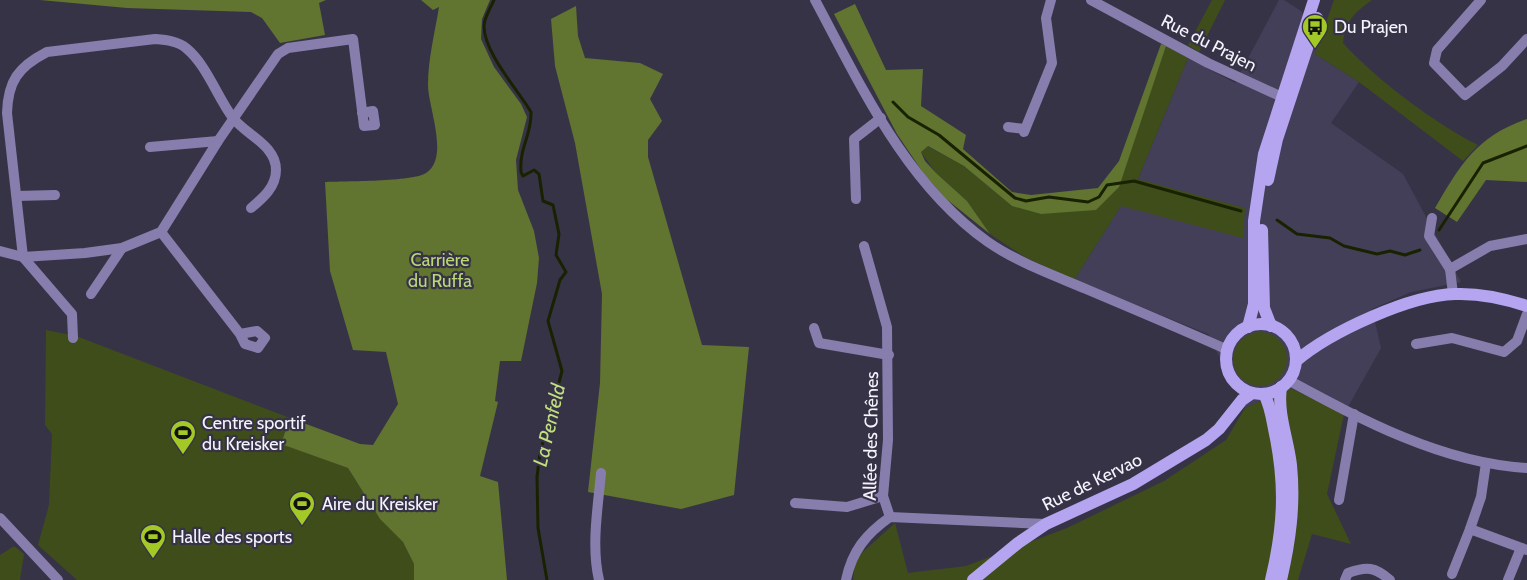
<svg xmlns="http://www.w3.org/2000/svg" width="1527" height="580" font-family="Cabin,sans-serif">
<rect width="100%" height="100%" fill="#373347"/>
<polygon fill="#443f58" points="1279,0 1284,0 1301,11 1318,47 1315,54 1359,82 1331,123 1403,174 1461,282 1411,292 1372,309 1381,348 1344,414 1290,388 1245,408 1208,334 1074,280 1138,179 1188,58 1235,83"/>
<g fill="#3f4d1b">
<polygon points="1212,0 1225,0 1199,52 1188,45"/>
<path d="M1334 0H1372C1354 13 1346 20 1343 43 1373 77 1437 125 1478 145L1463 161 1359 82 1315 54Z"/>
<polygon points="1166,46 1188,58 1138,179 1245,208 1243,238 1121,206 1074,280 1025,257 990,234 967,201 936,173 921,152 927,146 964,166 1012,206 1096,210 1136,133"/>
<polygon points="46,330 76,336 290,418 282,444 348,468 380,519 403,542 414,564 414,580 77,580 38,545 49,505 52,434 45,425"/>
<circle cx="1260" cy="359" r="27"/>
<polygon points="1290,388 1344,414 1327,494 1351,544 1312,534 1298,580 853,580 855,559 895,523 908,573 966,566 1067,528 1164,481 1226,440 1245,408"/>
<polygon points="14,546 24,554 20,580 0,580 0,555"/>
</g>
<g fill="#617430">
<polygon points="40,0 326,0 319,3 325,35 280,43 262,18 251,12 127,8"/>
<path d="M421 0H490L482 19 481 39 494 67 521 104 527 117 516 160 518 190 534 231 539 258 537 283 521 361H500L495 401 498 402 480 476 498 482 507 580H414V564L403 542 380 519 348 468 281 444 290 418 360 444 373 445 398 404 386 352 353 350 330 271 325 182C344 181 413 182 426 173 450 158 428 107 428 85 428 59 435 32 439 7L433 10Z"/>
<polygon points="855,4 886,70 923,69 921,106 966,135 963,149 1012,192 1031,195 1098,188 1119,161 1161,44 1166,46 1119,187 1096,210 1041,214 1012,206 964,166 928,146 921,152 925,161 936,173 967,201 990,234 945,198 924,174 897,134 834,14"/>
<polygon points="576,6 578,36 585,58 640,63 663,74 650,99 662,121 648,140 648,157 702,345 749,347 734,495 681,509 588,492 600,383 602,294 575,143 555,66 551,19"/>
<path d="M1527 119V182L1486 180 1457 222 1435 208C1461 164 1476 137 1527 119Z"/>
</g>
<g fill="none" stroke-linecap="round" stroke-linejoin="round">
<g stroke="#192200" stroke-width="3">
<path d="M494 0C491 7 484 18 484 26 484 53 518 90 531 112 532 135 519 147 521 172L523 176 534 170 539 174 543 201 553 205 559 234 556 255 566 272 560 280 548 321 562 371 540 453 537 477 538 528 547 580"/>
<polyline points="893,102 908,117 939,135 1015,198 1026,201 1049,197 1088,202 1099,197 1107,185 1134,181 1241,211"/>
<polyline points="1277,220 1297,234 1330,238 1344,246 1377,254 1390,251 1405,255 1420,250"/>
<polyline points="1439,230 1483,163 1527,146"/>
</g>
<g stroke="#877ead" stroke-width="10">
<path d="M815 0C861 86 906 184 988 242 1017 262 1053 275 1086 289 1133 309 1181 329 1228 350"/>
<polyline points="1091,0 1208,63 1282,97"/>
<polyline points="1481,0 1437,50 1434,63 1465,95 1502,66 1527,39"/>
<polyline points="1008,127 1025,129"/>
<polyline points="1024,132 1052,63 1046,18 1051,0"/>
<polyline points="150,147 218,141"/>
<polyline points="17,196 55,195"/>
<polyline points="856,199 854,139 881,118"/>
<polyline points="1432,218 1429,236 1450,269 1453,294"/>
<polyline points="161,232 240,334 245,344 258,348 265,338 257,331 240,334"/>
<polyline points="864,246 887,327 888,440 883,496 890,517"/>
<polyline points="0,251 23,257 85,253 122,248 161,232 218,141 278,54 288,48 353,39 364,126 375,125 373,111 362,113"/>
<polyline points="1450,269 1490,246 1527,239"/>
<polyline points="91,294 122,248"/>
<polyline points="814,328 819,343 889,355"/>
<path d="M73 338 72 314 23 257 7 113C8 81 18 67 47 52L155 39C166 40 178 41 186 48 207 65 217 97 233 118 246 135 276 145 276 170 276 187 263 198 251 208"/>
<polyline points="1416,344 1452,338 1504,352 1517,341 1527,314"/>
<path d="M1288 380C1362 420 1442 463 1527 468"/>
<polyline points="1486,463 1481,497 1470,529 1527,550"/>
<polyline points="1339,500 1354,414"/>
<polyline points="795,503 847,507 883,496"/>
<polyline points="0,518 58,580"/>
<polyline points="1452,574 1470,529"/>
<path d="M599 580C591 546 598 507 601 473"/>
<path d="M846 580C852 551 866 534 890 517L1046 524"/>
<path d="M1345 580 1348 573C1367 566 1375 567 1390 580"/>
<polyline points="1508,580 1521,548"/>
</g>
<g stroke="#b5a5f0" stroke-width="12">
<polyline points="1268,180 1277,139 1317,18"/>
<polyline points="1262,230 1264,308 1271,326"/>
<circle cx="1261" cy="359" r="35"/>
<polyline points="1248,327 1254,304 1254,221 1264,154 1314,0"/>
<path d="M1296 361C1330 332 1410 295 1455 294 1480 293 1503 298 1527 306"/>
<path d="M1264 394C1270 405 1272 418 1274 429 1286 484 1284 526 1271 580"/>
<polyline points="973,580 1018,543 1046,524 1133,484 1206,440 1219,429 1242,400 1252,393"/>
<path d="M1281 580C1290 541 1295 505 1291 465 1288 439 1277 413 1281 387"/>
</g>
</g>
<defs>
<symbol id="bus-pin" viewBox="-11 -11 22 30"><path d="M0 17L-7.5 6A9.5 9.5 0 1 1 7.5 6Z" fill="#a3c927" stroke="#373347"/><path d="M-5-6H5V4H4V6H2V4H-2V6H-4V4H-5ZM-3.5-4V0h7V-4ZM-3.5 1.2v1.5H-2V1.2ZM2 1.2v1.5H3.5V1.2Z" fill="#111"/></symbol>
<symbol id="stadium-pin" viewBox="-11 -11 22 30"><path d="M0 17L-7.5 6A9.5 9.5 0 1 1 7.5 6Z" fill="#a3c927" stroke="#373347"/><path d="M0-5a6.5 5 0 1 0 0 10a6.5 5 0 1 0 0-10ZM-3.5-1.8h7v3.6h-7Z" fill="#111"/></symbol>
</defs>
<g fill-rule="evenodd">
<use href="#bus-pin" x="1300" y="12" width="30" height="40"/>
<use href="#stadium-pin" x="168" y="418" width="30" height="40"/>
<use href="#stadium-pin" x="287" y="489" width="30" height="40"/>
<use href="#stadium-pin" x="138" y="522" width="30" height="40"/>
</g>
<g text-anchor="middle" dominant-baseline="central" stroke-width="4.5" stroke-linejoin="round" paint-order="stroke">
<g font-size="18" fill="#f5f3fd" stroke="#373347" text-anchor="start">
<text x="1334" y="27">Du Prajen</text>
<text x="202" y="423">Centre sportif<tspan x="202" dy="21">du Kreisker</tspan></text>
<text x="322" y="504">Aire du Kreisker</text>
<text x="172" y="537">Halle des sports</text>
</g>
<g font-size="18" fill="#f5f3fd" stroke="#373347">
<text transform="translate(1209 43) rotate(27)">Rue du Prajen</text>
<text transform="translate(871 436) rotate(-89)">Allée des Chênes</text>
<text transform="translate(1092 482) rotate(-26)">Rue de Kervao</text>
</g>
<g font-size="18" fill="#bbd878" stroke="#373347">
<text x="440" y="260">Carrière<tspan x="440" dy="21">du Ruffa</tspan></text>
</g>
<g font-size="20" font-style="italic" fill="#c2df80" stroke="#373347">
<text transform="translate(549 425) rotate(-77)">La Penfeld</text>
</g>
</g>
</svg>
